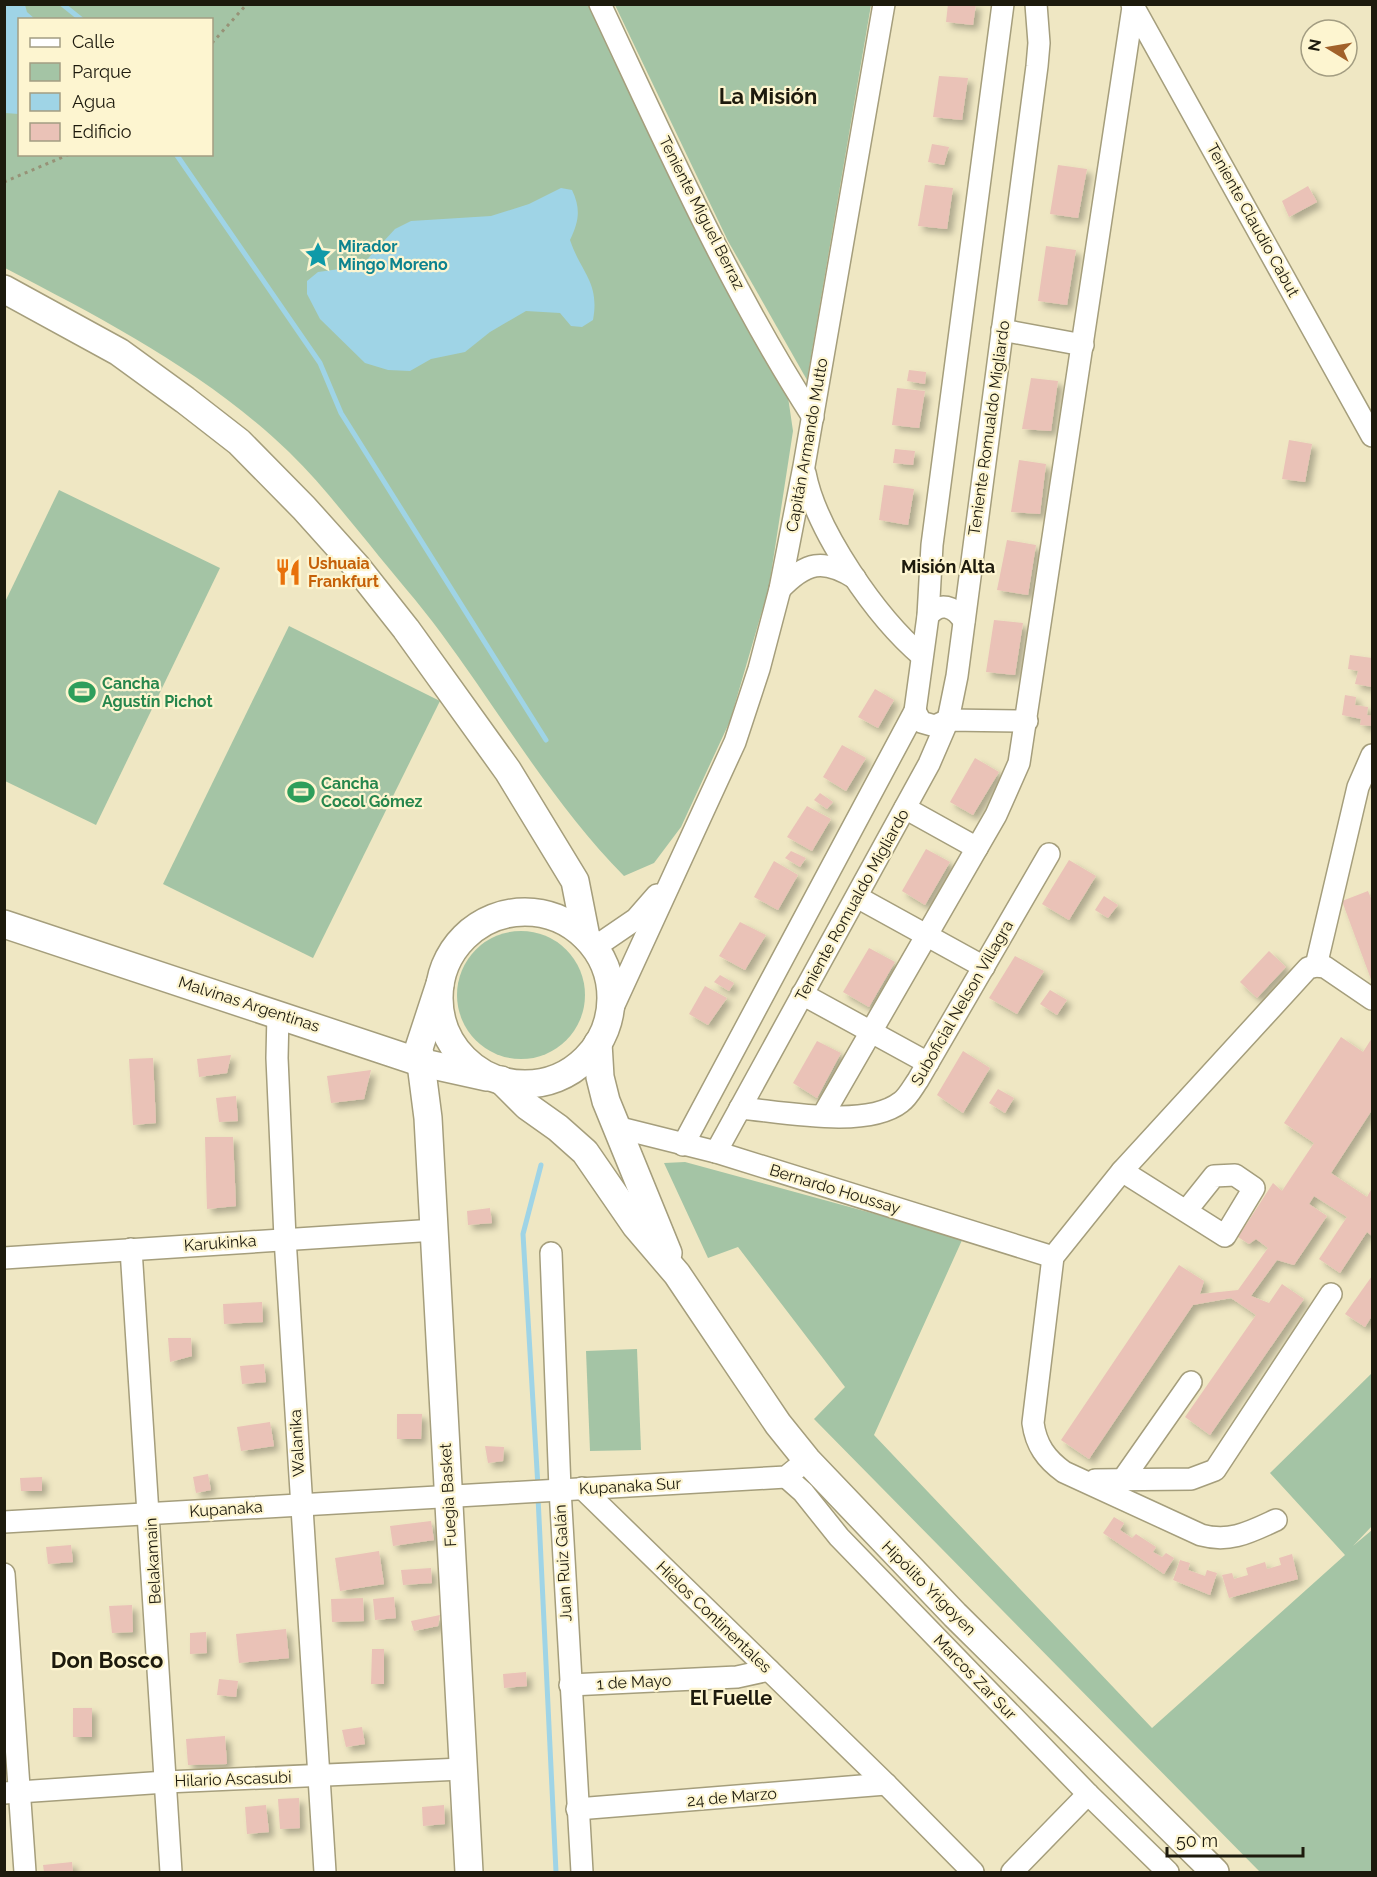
<svg xmlns="http://www.w3.org/2000/svg" width="1377" height="1877" font-family="Raleway,sans-serif">
<defs>
<filter id="shadow"><feDropShadow dx="5" dy="5" stdDeviation="3" flood-color="#0004"/></filter>
</defs>
<rect width="100%" height="100%" fill="#efe7c3"/>
<g fill="#a4c4a5" fill-rule="evenodd">
<path d="M4 5H590L684 207 788 397 793 431 769 587 730 721 681 827 654 863 624 876C553 804 501 714 441 633 419 603 393 574 370 545 344 514 319 481 289 452 207 373 105 320 5 268ZM20 20H212V154H20Z"/>
<polygon points="615,5 871,5 807,380 728,241"/>
<polygon points="59,490 220,568 96,825 5,781 5,602"/>
<polygon points="289,626 440,701 313,958 163,884"/>
<circle cx="521" cy="995" r="64"/>
<polygon points="685,1162 963,1238 874,1435 1152,1728 1345,1555 1270,1473 1372,1373 1372,1526 1353,1546 1372,1530 1372,1872 1260,1872 814,1419 845,1387 738,1247 708,1258 664,1163"/>
<polygon points="637,1349 641,1450 590,1451 586,1351"/>
</g>
<g fill="#9fd4e6">
<polygon points="5,4 25,5 27,12 35,19 20,20 19,114 5,113"/>
<path d="M561 188 572 190C581 209 579 221 570 240 581 273 600 282 593 320L582 327 571 326 560 313 526 311 490 332 465 352 431 359 410 371 388 370 365 363 320 319 307 294V281L318 272 361 266 395 229 411 221 491 216 529 204Z"/>
</g>
<g fill="none" stroke-linecap="round" stroke-linejoin="round">
<g stroke="#9fd4e6" stroke-width="5">
<polyline points="62,4 82,20"/>
<polyline points="176,154 320,363 341,413 546,740"/>
<polyline points="538,1487 523,1234 541,1165"/>
<polyline points="538,1497 556,1872"/>
</g>
</g>
<g fill="#eac2b7" filter="url(#shadow)">
<polygon points="948,4 976,4 973,25 946,22"/>
<polygon points="939,76 968,78 962,120 933,117"/>
<polygon points="932,144 949,147 944,165 928,162"/>
<polygon points="1058,165 1087,169 1078,218 1050,214"/>
<polygon points="925,185 953,188 947,229 918,226"/>
<polygon points="1308,186 1317,202 1289,217 1282,201"/>
<polygon points="1046,246 1076,250 1067,305 1038,301"/>
<polygon points="909,370 926,372 925,384 907,381"/>
<polygon points="1031,378 1058,381 1051,431 1022,429"/>
<polygon points="897,388 925,391 919,428 892,425"/>
<polygon points="1289,440 1312,444 1305,482 1282,479"/>
<polygon points="895,449 915,451 913,465 893,463"/>
<polygon points="1019,460 1046,464 1040,514 1011,512"/>
<polygon points="884,485 914,489 908,525 879,520"/>
<polygon points="1007,540 1036,545 1028,595 997,590"/>
<polygon points="994,620 1023,623 1015,675 986,672"/>
<polygon points="1350,655 1372,658 1372,687 1355,684 1358,671 1348,669"/>
<polygon points="875,689 894,700 878,728 858,717"/>
<polygon points="1345,695 1356,697 1355,705 1368,707 1367,715 1372,716 1372,726 1360,725 1361,719 1342,715"/>
<polygon points="842,745 866,758 846,791 823,777"/>
<polygon points="975,758 999,772 973,815 950,802"/>
<polygon points="820,793 833,802 827,809 814,800"/>
<polygon points="807,806 831,819 812,851 787,837"/>
<polygon points="926,849 950,862 925,905 902,891"/>
<polygon points="791,851 806,858 800,867 785,858"/>
<polygon points="1069,860 1096,876 1069,920 1042,904"/>
<polygon points="774,861 798,875 778,910 754,897"/>
<polygon points="1368,891 1372,901 1372,982 1342,901"/>
<polygon points="1104,896 1118,905 1108,918 1095,910"/>
<polygon points="740,922 766,935 745,970 719,956"/>
<polygon points="869,948 895,962 869,1007 843,992"/>
<polygon points="1269,951 1286,967 1257,998 1240,982"/>
<polygon points="1015,956 1044,971 1017,1014 989,998"/>
<polygon points="720,975 734,983 729,991 714,982"/>
<polygon points="705,986 727,998 708,1025 689,1014"/>
<polygon points="1050,990 1067,1000 1057,1015 1040,1004"/>
<polygon points="1341,1037 1363,1052 1372,1038 1372,1110 1331,1173 1367,1197 1372,1188 1372,1236 1367,1232 1340,1273 1319,1259 1347,1217 1314,1196 1309,1204 1327,1216 1294,1265 1277,1260 1251,1296 1269,1303 1282,1284 1304,1299 1210,1435 1185,1417 1256,1315 1231,1298 1193,1305 1089,1459 1061,1440 1179,1265 1204,1281 1200,1294 1238,1290 1268,1248 1256,1239 1249,1244 1238,1237 1273,1183 1282,1191 1314,1143 1284,1123"/>
<polygon points="817,1041 841,1053 817,1098 793,1083"/>
<polygon points="963,1051 990,1068 963,1113 937,1095"/>
<polygon points="231,1055 227,1073 199,1077 197,1059"/>
<polygon points="153,1058 156,1123 133,1125 129,1059"/>
<polygon points="371,1070 364,1099 331,1103 327,1076"/>
<polygon points="998,1089 1014,1098 1005,1113 989,1103"/>
<polygon points="236,1096 238,1121 219,1122 216,1098"/>
<polygon points="205,1137 233,1137 236,1206 207,1209"/>
<polygon points="490,1208 492,1223 468,1225 467,1211"/>
<polygon points="1372,1276 1372,1316 1365,1327 1345,1314"/>
<polygon points="262,1302 263,1322 224,1324 223,1304"/>
<polygon points="168,1338 191,1338 192,1356 170,1362"/>
<polygon points="264,1364 266,1382 242,1384 240,1366"/>
<polygon points="397,1414 422,1414 421,1439 397,1439"/>
<polygon points="270,1422 274,1446 241,1451 237,1427"/>
<polygon points="485,1446 504,1447 503,1461 488,1463"/>
<polygon points="208,1474 211,1490 196,1493 193,1477"/>
<polygon points="42,1477 42,1491 21,1491 20,1478"/>
<polygon points="1114,1517 1124,1523 1120,1530 1132,1538 1136,1534 1156,1547 1153,1552 1162,1557 1166,1553 1174,1558 1164,1574 1103,1533"/>
<polygon points="431,1521 434,1540 393,1546 390,1526"/>
<polygon points="71,1545 73,1562 48,1564 46,1547"/>
<polygon points="379,1551 384,1584 340,1591 335,1558"/>
<polygon points="1292,1554 1298,1579 1229,1598 1222,1575 1232,1573 1234,1579 1248,1575 1246,1568 1265,1562 1267,1569 1281,1565 1279,1558"/>
<polygon points="1180,1560 1190,1563 1188,1570 1205,1576 1207,1570 1217,1573 1210,1595 1173,1580"/>
<polygon points="431,1568 432,1583 403,1585 401,1570"/>
<polygon points="394,1597 396,1618 375,1620 373,1599"/>
<polygon points="363,1598 364,1621 332,1622 331,1599"/>
<polygon points="132,1605 133,1632 112,1633 109,1606"/>
<polygon points="440,1615 438,1626 414,1631 411,1621"/>
<polygon points="286,1629 289,1658 239,1663 236,1634"/>
<polygon points="206,1632 207,1653 190,1654 190,1633"/>
<polygon points="372,1649 384,1649 384,1684 371,1684"/>
<polygon points="526,1672 527,1686 504,1688 503,1674"/>
<polygon points="219,1679 238,1681 236,1697 217,1695"/>
<rect x="73" y="1708" width="19" height="29"/>
<polygon points="362,1727 365,1744 346,1747 342,1730"/>
<polygon points="225,1736 227,1764 188,1765 186,1739"/>
<polygon points="299,1798 300,1828 280,1829 278,1799"/>
<polygon points="266,1805 269,1832 247,1834 245,1807"/>
<polygon points="444,1805 445,1824 423,1826 422,1807"/>
<polygon points="72,1862 73,1872 44,1872 43,1865"/>
</g>
<g fill="none" stroke-linecap="round" stroke-linejoin="round">
<defs>
<g id="minor">
<path d="M600 4C666 144 729 287 813 417"/>
<polyline points="1132,4 1372,436"/>
<polyline points="1002,330 1083,345"/>
<path d="M805 473C816 531 877 618 922 656"/>
<path d="M780 589C806 562 823 558 855 578"/>
<path d="M928 616C940 601 954 606 964 621"/>
<polyline points="915,711 921,722 935,726 948,720 1027,721"/>
<polyline points="905,808 977,848"/>
<polyline points="857,897 984,967"/>
<polyline points="595,947 636,919 657,895"/>
<polyline points="1316,966 1358,787 1372,755"/>
<polyline points="802,994 928,1063"/>
<polyline points="278,1013 277,1058 285,1238 325,1872"/>
<polyline points="609,1016 735,742 759,669 780,589 804,466 884,4"/>
<path d="M740 1108C783 1112 867 1129 901 1102 908 1097 913 1087 918 1080L1049 854"/>
<polyline points="823,1115 996,815 1019,763 1133,7"/>
<polyline points="616,1127 716,1152 1053,1257"/>
<polyline points="683,1145 915,711 928,616 932,545 1003,4"/>
<polyline points="716,1152 929,764 948,720 957,676 1037,66 1039,43 1036,4"/>
<polyline points="1122,1171 1225,1236 1254,1188 1235,1175 1214,1176 1186,1211"/>
<polyline points="131,1249 171,1872"/>
<polyline points="551,1253 560,1489 582,1872"/>
<polyline points="4,1258 435,1230"/>
<polyline points="786,1477 803,1492 839,1537 1088,1794 1168,1872"/>
<polyline points="1095,1480 1191,1479 1215,1470 1331,1294"/>
<polyline points="1121,1482 1191,1382"/>
<polyline points="582,1488 886,1784 973,1872"/>
<path d="M1276 1520C1250 1532 1230 1543 1201 1535L1064 1472C1046 1459 1036 1445 1033 1423L1053 1257 1122 1171 1308 968 1316 966 1325 967 1372 999"/>
<polyline points="4,1522 786,1477 807,1460"/>
<polyline points="4,1574 25,1872"/>
<polyline points="570,1685 737,1677 769,1670"/>
<polyline points="4,1793 166,1782 462,1769"/>
<polyline points="577,1809 886,1784"/>
<polyline points="1012,1872 1088,1794"/>
</g>
<g id="major">
<polyline points="4,289 119,352 185,400 239,442 304,508 357,567 406,629 508,771 575,881 586,937"/>
<circle cx="525" cy="998" r="86"/>
<polyline points="4,924 419,1062 487,1077"/>
<polyline points="440,984 419,1048 428,1118 469,1872"/>
<polyline points="598,1043 600,1077 606,1101 668,1253"/>
<polyline points="501,1080 527,1106 558,1128 585,1152 636,1226 677,1274 778,1424 807,1460 955,1615 1215,1872"/>
</g>
</defs>
<use href="#minor" stroke="#a59e7c" stroke-width="24"/>
<use href="#major" stroke="#a59e7c" stroke-width="30"/>
<g stroke="#979277" stroke-width="3" stroke-dasharray="3 4.5" stroke-linecap="butt">
<polyline points="212,43 247,4"/>
<polyline points="4,182 70,154"/>
</g>
<use href="#minor" stroke="#fff" stroke-width="21"/>
<use href="#major" stroke="#fff" stroke-width="27"/>
</g>
<defs>
<symbol id="sight-bare" viewBox="-9 -9 18 18"><path d="M0-6L1.8-2.2L6-1.7L2.9 1.2L3.7 5.4L0 3.3L-3.7 5.4L-2.9 1.2L-6-1.7L-1.8-2.2Z" fill="#0f9aa8" stroke="#fdf5d0" stroke-width="2.5" paint-order="stroke"/></symbol>
<symbol id="restaurant-bare" viewBox="-9 -9 18 18"><path d="M-5-6h1v4h1v-4h1v4h1v-4h1v5L-1.5 .5V6h-2V.5L-5-1ZM5-6V6H3V1.5H1.5Q1.5-4 5-6Z" fill="#e8710a" stroke="#fdf5d0" stroke-width="2.5" paint-order="stroke"/></symbol>
<symbol id="stadium-bare" viewBox="-9 -9 18 18"><path d="M0-5a6.5 5 0 1 0 0 10a6.5 5 0 1 0 0-10ZM-3.5-1.8h7v3.6h-7Z" fill="#2e9e5b" stroke="#fdf5d0" stroke-width="2.5" paint-order="stroke"/></symbol>
</defs>
<g fill-rule="evenodd">
<use href="#sight-bare" x="299" y="236" width="38" height="38"/>
<use href="#restaurant-bare" x="269" y="553" width="38" height="38"/>
<use href="#stadium-bare" x="63" y="673" width="38" height="38"/>
<use href="#stadium-bare" x="282" y="773" width="38" height="38"/>
</g>
<g text-anchor="middle" dominant-baseline="central" stroke-width="4.5" stroke-linejoin="round" paint-order="stroke">
<g font-size="16" fill="#1d1a0d" stroke="#fdf5d0">
<text transform="translate(702 213) rotate(63)">Teniente Miguel Berraz</text>
<text transform="translate(1253 220) rotate(61)">Teniente Claudio Cabut</text>
<text transform="translate(989 428) rotate(-82)">Teniente Romualdo Migliardo</text>
<text transform="translate(807 445) rotate(-80)">Capitán Armando Mutto</text>
<text transform="translate(852 905) rotate(-61)">Teniente Romualdo Migliardo</text>
<text transform="translate(962 1003) rotate(-60)">Suboficial Nelson Villagra</text>
<text transform="translate(249 1004) rotate(18)">Malvinas Argentinas</text>
<text transform="translate(835 1189) rotate(17)">Bernardo Houssay</text>
<text transform="translate(220 1243) rotate(-4)">Karukinka</text>
<text transform="translate(297 1443) rotate(-93)">Walanika</text>
<text transform="translate(630 1486) rotate(-3)">Kupanaka Sur</text>
<text transform="translate(448 1495) rotate(-93)">Fuegia Basket</text>
<text transform="translate(226 1509) rotate(-4)">Kupanaka</text>
<text transform="translate(153 1561) rotate(-93)">Belakamain</text>
<text transform="translate(563 1563) rotate(-93)">Juan Ruiz Galán</text>
<text transform="translate(929 1588) rotate(45)">Hipólito Yrigoyen</text>
<text transform="translate(714 1617) rotate(44)">Hielos Continentales</text>
<text transform="translate(975 1677) rotate(46)">Marcos Zar Sur</text>
<text transform="translate(634 1682) rotate(-3)">1 de Mayo</text>
<text transform="translate(233 1779) rotate(-2)">Hilario Ascasubi</text>
<text transform="translate(732 1797) rotate(-5)">24 de Marzo</text>
</g>
<g font-size="16" font-weight="bold" fill="#0d838f" stroke="#fdf5d0" text-anchor="start">
<text x="338" y="246">Mirador<tspan x="338" dy="18">Mingo Moreno</tspan></text>
</g>
<g font-size="16" font-weight="bold" fill="#c56008" stroke="#fdf5d0" text-anchor="start">
<text x="308" y="563">Ushuaia<tspan x="308" dy="18">Frankfurt</tspan></text>
</g>
<g font-size="16" font-weight="bold" fill="#27864d" stroke="#fdf5d0" text-anchor="start">
<text x="102" y="683">Cancha<tspan x="102" dy="18">Agustín Pichot</tspan></text>
<text x="321" y="783">Cancha<tspan x="321" dy="18">Cocol Gómez</tspan></text>
</g>
<g font-size="18" font-weight="bold" fill="#1d1a0d" stroke="#fdf5d0">
<text x="948" y="566">Misión Alta</text>
</g>
<g font-size="20" font-weight="bold" fill="#1d1a0d" stroke="#fdf5d0">
<text x="731" y="1698">El Fuelle</text>
</g>
<g font-size="22" font-weight="bold" fill="#1d1a0d" stroke="#fdf5d0">
<text x="768" y="96">La Misión</text>
<text x="107" y="1660">Don Bosco</text>
</g>
</g>
<rect width="1377" height="1877" fill="none" stroke="#1d1a0d" stroke-width="12"/>
<rect x="18" y="18" width="195" height="138" fill="#fdf5d0" stroke="#a39d82" stroke-width="1.5"/>
<rect x="30" y="38" width="30" height="9" fill="#ffffff" stroke="#a39d82" stroke-width="1.5"/>
<text x="72" y="48" font-size="18" fill="#1d1a0d">Calle</text>
<rect x="30" y="63" width="30" height="18" fill="#a4c4a5" stroke="#a39d82" stroke-width="1.5"/>
<text x="72" y="78" font-size="18" fill="#1d1a0d">Parque</text>
<rect x="30" y="93" width="30" height="18" fill="#9fd4e6" stroke="#a39d82" stroke-width="1.5"/>
<text x="72" y="108" font-size="18" fill="#1d1a0d">Agua</text>
<rect x="30" y="123" width="30" height="18" fill="#eac2b7" stroke="#a39d82" stroke-width="1.5"/>
<text x="72" y="138" font-size="18" fill="#1d1a0d">Edificio</text>
<g transform="translate(1329 48) rotate(281)"><circle r="28" fill="#fdf5d0" stroke="#a39d82" stroke-width="1.5"/>
<path d="M0-4.5L10 22L0 15L-10 22Z" fill="#a1612a"/>
<text y="-9" font-size="16" font-weight="bold" text-anchor="middle" fill="#1d1a0d">N</text>
</g>
<path d="M1167 1847v9h136v-9" fill="none" stroke="#1d1a0d" stroke-width="3"/>
<text x="1176" y="1847" font-size="18" fill="#1d1a0d" stroke="#fdf5d0" stroke-width="4.5" paint-order="stroke">50 m</text>
</svg>
